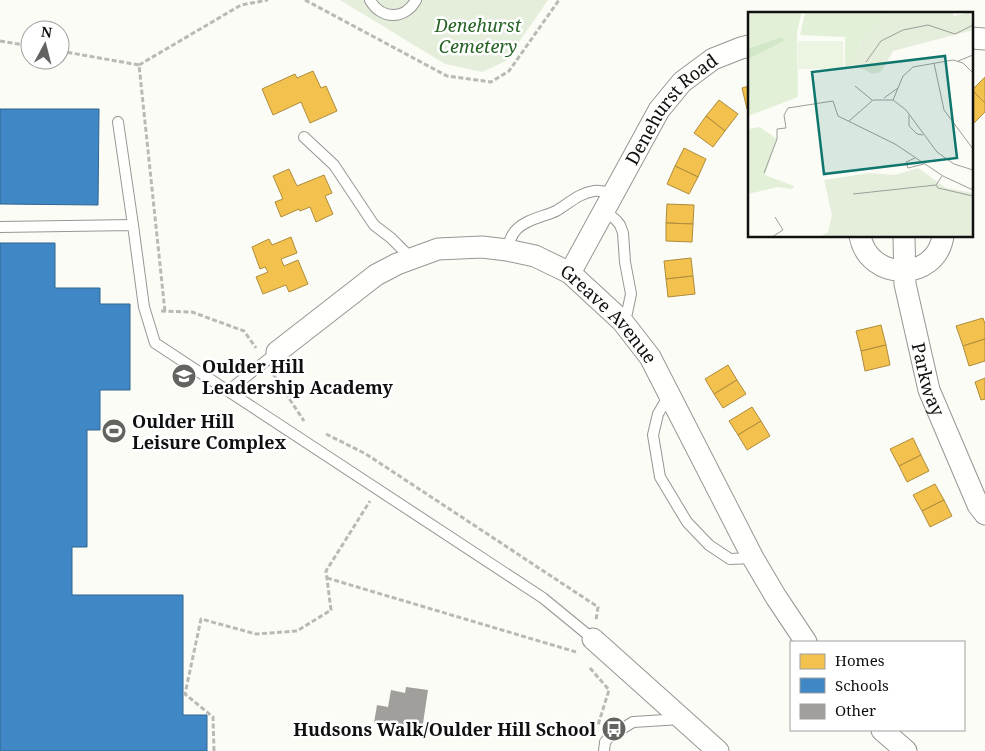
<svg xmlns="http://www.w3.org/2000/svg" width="985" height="751" font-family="'Noto Serif',serif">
<rect width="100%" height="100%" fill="#fcfcf6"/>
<polygon fill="#e5eddb" points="340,0 548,0 506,61 482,72 445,64"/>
<g fill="#f2c14e" stroke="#ae8c3b">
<polygon points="313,71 321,88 326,86 337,111 310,123 301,102 273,115 262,89 295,74 297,78"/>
<polygon points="985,77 985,103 972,90"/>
<polygon points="749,86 749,109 747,109 742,88"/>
<polygon points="972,90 985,103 985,112 973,124 971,122"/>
<polygon points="719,100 738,114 725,131 706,116"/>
<polygon points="706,116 725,131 713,147 694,133"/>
<polygon points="684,148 706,159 698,177 675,166"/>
<polygon points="675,166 698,177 689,194 667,184"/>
<polygon points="289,169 297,186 324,175 332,193 325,196 333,214 316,222 310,207 300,211 299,209 281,217 275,202 283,199 273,176"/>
<polygon points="667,204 694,205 693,224 666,223"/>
<polygon points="666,223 693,224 692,242 666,241"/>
<polygon points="291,237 297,253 281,259 284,266 298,260 308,284 289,292 286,285 263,294 256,277 268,272 265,267 260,269 252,247 269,239 272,245"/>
<polygon points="691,258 693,276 666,279 664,261"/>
<polygon points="693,276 695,294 668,297 666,279"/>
<polygon points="983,318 985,324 985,339 963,346 956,326"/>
<polygon points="881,325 886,345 861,351 856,331"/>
<polygon points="985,339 985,361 969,366 963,346"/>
<polygon points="886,345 890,365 865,371 861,351"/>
<polygon points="728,365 737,380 714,394 705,379"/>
<polygon points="985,378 985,399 981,400 975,382"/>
<polygon points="737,380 746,394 723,408 714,394"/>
<polygon points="752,407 761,421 738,435 729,421"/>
<polygon points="761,421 770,436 747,450 738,435"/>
<polygon points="913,438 921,455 899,466 890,449"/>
<polygon points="921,455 929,471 907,482 899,466"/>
<polygon points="935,484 944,500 922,511 913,495"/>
<polygon points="944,500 952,516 930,527 922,511"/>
</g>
<g fill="#3f88c5" stroke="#31648f">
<polygon points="0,109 99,109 98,205 0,204"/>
<polygon points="0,243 55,243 55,288 100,288 100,304 130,304 130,390 100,390 100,430 87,430 87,547 72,547 72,595 183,595 183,715 207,715 207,751 0,751"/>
</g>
<polygon fill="#a09f9b" points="406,687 428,690 422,730 374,723 377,705 388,707 391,690 405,693"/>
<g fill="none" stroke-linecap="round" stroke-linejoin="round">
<defs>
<g id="service">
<path d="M370 0C381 20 405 20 416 0"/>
<polyline points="118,122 133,225"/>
<polyline points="304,137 334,165 374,225 391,238 411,258"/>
<polyline points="604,210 616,220 620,225 623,233 625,262 631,294 627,313 622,321"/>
<polyline points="0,227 133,225 144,307 155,343 543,598 593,639"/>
<path d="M507 250C509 242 511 235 517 229 527 219 543 217 556 211 568 204 579 193 594 191 601 190 606 192 613 194"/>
<polyline points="228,391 277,352"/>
<polyline points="669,395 658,414 653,435 660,477 687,522 709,545 730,559 753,558"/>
<polyline points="604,751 605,742 610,736 633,722 681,719"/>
</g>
<g id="minor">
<polyline points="971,38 985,39"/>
<path d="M860 236C869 282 936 282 943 236"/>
<path id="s1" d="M904 236 905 284 929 390 978 505 985 514"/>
<path id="s2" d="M570 273 659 110 682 82 713 59 741 48 749 46"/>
<path id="s3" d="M277 352 376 275 397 264 438 249 482 247 507 250 535 256 570 273 622 321 650 357 753 558 776 597 806 642"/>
<polyline points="593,639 718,751"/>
<polyline points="882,730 906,751"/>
</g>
</defs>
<use href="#service" stroke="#969694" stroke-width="12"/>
<use href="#minor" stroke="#969694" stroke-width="23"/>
<g stroke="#b9b9b8" stroke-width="3" stroke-dasharray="5 2.5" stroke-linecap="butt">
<polyline points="305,0 447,76 491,82 509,71 559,0"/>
<polyline points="0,41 30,46"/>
<polyline points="60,51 139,65 165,312"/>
<polyline points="139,65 241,5 268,0"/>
<polyline points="161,311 192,312 244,331 256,348"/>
<polyline points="273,374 304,421"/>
<polyline points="326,434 366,454 598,607 596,620"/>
<polyline points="327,578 576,652"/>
<polyline points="590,668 609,690 598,725"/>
<polyline points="214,751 213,717 185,694 201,619 256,634 297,631 331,610 326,571 370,501"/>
</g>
<use href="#service" stroke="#fffffe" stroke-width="10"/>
<use href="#minor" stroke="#fffffe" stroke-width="21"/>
</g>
<defs>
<symbol id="school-disc" viewBox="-11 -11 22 22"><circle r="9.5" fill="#636360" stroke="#fff"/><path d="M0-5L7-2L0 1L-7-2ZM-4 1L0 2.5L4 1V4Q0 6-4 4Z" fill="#fff"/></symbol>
<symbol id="stadium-disc" viewBox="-11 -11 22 22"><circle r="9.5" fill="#636360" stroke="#fff"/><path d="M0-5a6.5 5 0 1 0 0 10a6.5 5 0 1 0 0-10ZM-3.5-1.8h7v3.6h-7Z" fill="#fff"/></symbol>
<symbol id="bus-disc" viewBox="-11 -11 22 22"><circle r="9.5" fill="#636360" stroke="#fff"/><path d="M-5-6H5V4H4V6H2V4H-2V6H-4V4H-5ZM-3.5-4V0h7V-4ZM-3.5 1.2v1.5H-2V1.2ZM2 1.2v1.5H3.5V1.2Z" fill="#fff"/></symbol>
</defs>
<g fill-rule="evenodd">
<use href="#school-disc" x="170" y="362" width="28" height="28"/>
<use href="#stadium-disc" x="100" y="417" width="28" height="28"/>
<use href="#bus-disc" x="600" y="715" width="28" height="28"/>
</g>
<g text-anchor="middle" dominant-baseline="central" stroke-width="5" stroke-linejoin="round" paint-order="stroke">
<g font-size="18" font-style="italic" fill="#276425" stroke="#fff">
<text x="478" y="25">Denehurst<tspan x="478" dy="21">Cemetery</tspan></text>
</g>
<g font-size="18" fill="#101010" stroke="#fff">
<text stroke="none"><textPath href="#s2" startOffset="194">Denehurst Road</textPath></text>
<text stroke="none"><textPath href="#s3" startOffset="386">Greave Avenue</textPath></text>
<text stroke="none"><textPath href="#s1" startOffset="146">Parkway</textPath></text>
</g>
<g font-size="18" font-weight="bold" fill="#101010" stroke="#fff" text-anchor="start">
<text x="202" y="366">Oulder Hill<tspan x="202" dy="21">Leadership Academy</tspan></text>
<text x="132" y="421">Oulder Hill<tspan x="132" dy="21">Leisure Complex</tspan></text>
<text x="596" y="729" text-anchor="end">Hudsons Walk/Oulder Hill School</text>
</g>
</g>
<g transform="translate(748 12)">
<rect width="225" height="225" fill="#fcfcf6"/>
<path d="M0 0H54L49 20 50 85 0 104ZM57 0H133L131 13 113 29 106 53 97 55V25L52 23ZM12 115 29 127 17 163 46 174 44 177 30 175 0 182V117Z" fill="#e2f0d8"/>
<path d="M34 25 36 29 0 47V37Z" fill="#d2e7c7"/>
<path d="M133 0H204L206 4 222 0 225 18 145 39 133 60 125 62 106 53 113 29 131 13ZM170 156 198 176 225 181V225H72L80 220 84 203 76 168 122 161 147 163Z" fill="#e5eddb"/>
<path d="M50 29H95L96 57H50Z" fill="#ecf5e1"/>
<path fill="none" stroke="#9e9e9a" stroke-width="1" d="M210 49 225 43M118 50 133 29 155 18 180 13 207 22 225 13M186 51 196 98 225 137M107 74 124 88M136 86 150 76M145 88 155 64 165 55 205 48 215 51 225 61M161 103V114L169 122 175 123M101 109 125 88H145L158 98 189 140 206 152 225 158M167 146 158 150 160 156 176 152M16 161 29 127V117L38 116 36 103 40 96 85 89 90 104 147 132 195 164 225 178M194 164 188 173 190 176 225 184M105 182 188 173M24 225 35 218 27 205"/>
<path fill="#0f766e" fill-opacity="0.15" stroke="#0f766e" stroke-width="2.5" d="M197 44 209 146 76 162 64 60Z"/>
<rect width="225" height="225" fill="none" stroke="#101010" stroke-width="2.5"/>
</g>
<rect x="790" y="641" width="175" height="90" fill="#ffffff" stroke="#9f9f9f"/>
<rect x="800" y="654" width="25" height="15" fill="#f2c14e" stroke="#9f9f9f"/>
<text x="835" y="666" font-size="15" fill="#101010">Homes</text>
<rect x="800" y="678" width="25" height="15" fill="#3f88c5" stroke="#9f9f9f"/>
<text x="835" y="691" font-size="15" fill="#101010">Schools</text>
<rect x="800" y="704" width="25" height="15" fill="#a09f9b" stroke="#9f9f9f"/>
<text x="835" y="716" font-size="15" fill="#101010">Other</text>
<g transform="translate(45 45) rotate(7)"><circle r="24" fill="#ffffff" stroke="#9f9f9f"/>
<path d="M0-4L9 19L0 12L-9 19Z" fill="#636360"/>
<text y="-8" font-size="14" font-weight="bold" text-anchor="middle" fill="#101010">N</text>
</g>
</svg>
